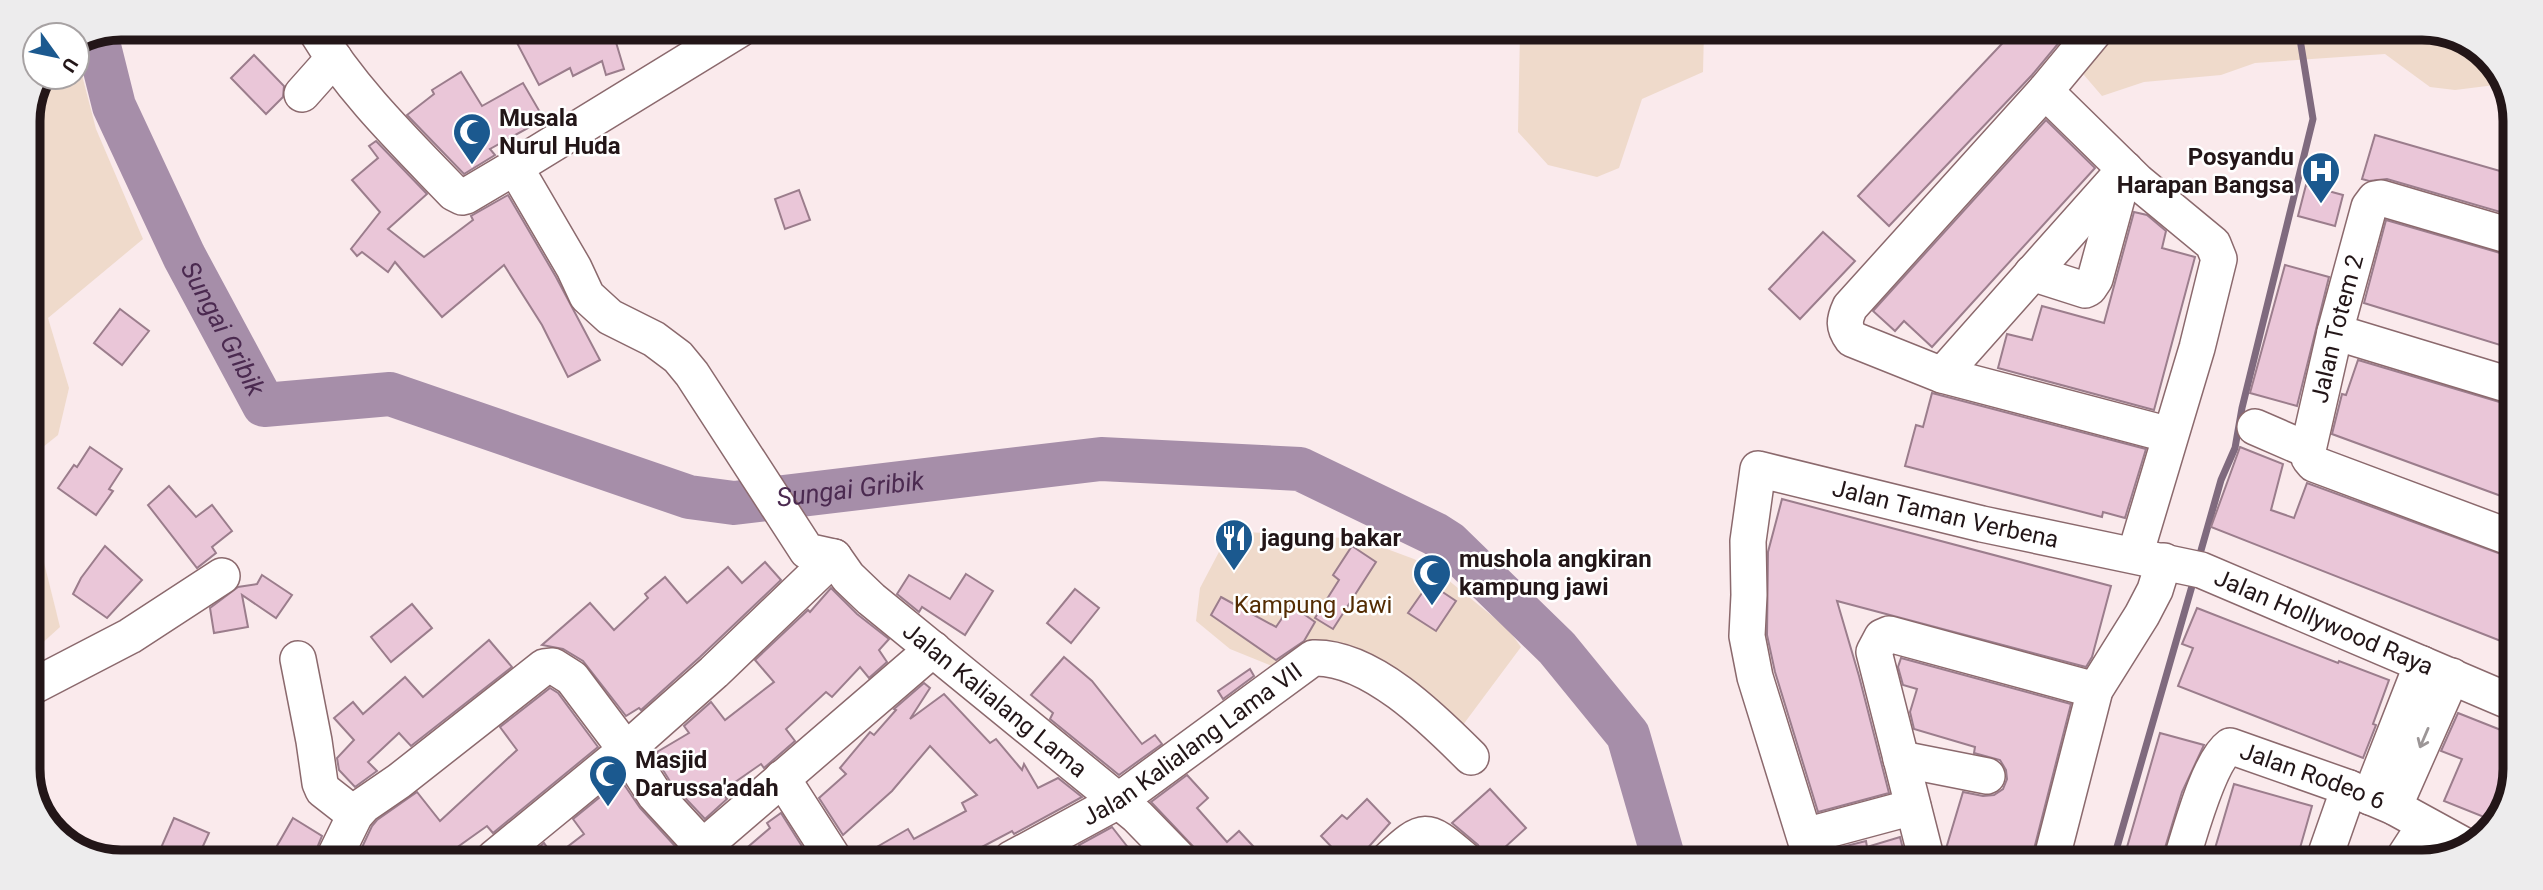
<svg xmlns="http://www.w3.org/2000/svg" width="2543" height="890" font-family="Roboto,sans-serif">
<rect width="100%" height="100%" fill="#faeaec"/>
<g fill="#efdacb">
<polygon points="1520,31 1704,31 1703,72 1642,99 1619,168 1597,177 1548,165 1518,132"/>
<polygon points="2076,32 2451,33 2495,64 2503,84 2455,90 2430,87 2385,54 2255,63 2221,75 2144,82 2102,96 2084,75"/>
<polygon points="77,56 96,129 143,239 48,318 69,388 58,435 28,459 28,116 46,77 77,77"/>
<polygon points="28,512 34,522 60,627 28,656"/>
<polygon points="1230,531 1360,539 1414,559 1442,575 1508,629 1521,647 1445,749 1365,689 1342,668 1302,678 1230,649 1196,621 1200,588"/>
</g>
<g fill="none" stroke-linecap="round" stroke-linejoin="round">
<g stroke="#7f6a7e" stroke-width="7">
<polyline points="2198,561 2221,480 2235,448 2242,408 2313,119 2299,33"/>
<polyline points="2113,861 2194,579"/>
</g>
<path stroke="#a68ea9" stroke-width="44" id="s1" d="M97 38 114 106 184 256 264 405 390 394 689 497 734 503 1101 459 1300 469 1435 534 1449 543 1557 648 1628 735 1664 860"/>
</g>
<g fill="#eac6d8" stroke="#9b7d8c" stroke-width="2">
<polygon points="538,29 612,29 624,69 606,75 602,61 573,76 570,68 539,85 516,41"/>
<polygon points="2013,32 2056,32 2062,39 2032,75 1889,226 1858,196"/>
<polygon points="254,55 284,86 283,97 266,114 231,78"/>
<polygon points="461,72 482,106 523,83 544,119 490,149 495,155 464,174 407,115 434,94 432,90"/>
<polygon points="2046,120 2095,168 1932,347 1904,321 1895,331 1873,311"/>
<polygon points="2375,135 2514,175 2514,216 2387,179 2369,181 2362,179"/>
<polygon points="376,141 427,194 388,229 424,257 473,220 471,216 508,195 556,277 600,360 568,377 542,325 504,265 442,317 395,262 388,272 362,252 357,256 351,249 380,212 352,180 378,158 369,146"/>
<polygon points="2306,185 2343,195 2335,226 2298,216"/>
<polygon points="799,190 810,220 785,229 775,199"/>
<polygon points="2134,212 2147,215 2166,231 2162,248 2195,257 2154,410 1998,368 2007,334 2032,340 2042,306 2104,323"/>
<polygon points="2386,220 2514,257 2513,349 2364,303"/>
<polygon points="1823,232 1855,261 1800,319 1769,289"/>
<polygon points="2285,265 2329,277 2297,406 2250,393"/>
<polygon points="120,309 149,331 122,365 94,343"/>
<polygon points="2358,360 2513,406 2512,500 2332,434 2342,394 2346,395"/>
<polygon points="1932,393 2146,449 2125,518 2103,512 2102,517 1905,466 1916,425 1923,427"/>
<polygon points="90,447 122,469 109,489 113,491 96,515 58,488 74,465 77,467"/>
<polygon points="2240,447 2283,464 2271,510 2294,518 2307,483 2512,558 2511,645 2211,527"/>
<polygon points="169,486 196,517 212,505 232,531 212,547 216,553 197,568 148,505"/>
<polygon points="1782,499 2111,586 2092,657 2086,667 1837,601 1859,676 1889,793 1818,812 1775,672 1767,635 1768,552"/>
<polygon points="105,546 142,580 107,618 73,594 81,578"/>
<polygon points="1352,546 1376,562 1333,629 1315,618 1339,580 1333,575"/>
<polygon points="765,562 781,580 700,657 641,710 639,708 626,716 583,661 563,649 542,645 590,603 614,630 648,598 645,594 665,577 687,603 728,567 742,583"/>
<polygon points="966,574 993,591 965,635 922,607 919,612 897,594 909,575 950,599"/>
<polygon points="262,575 292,595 276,618 242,595 248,627 214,633 210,608 238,587 257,584"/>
<polygon points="1429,583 1456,601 1436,631 1408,613"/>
<polygon points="831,588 857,614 889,639 879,650 887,662 869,678 860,667 832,697 826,692 786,729 795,741 764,768 761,764 721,792 727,799 705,819 671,783 658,762 662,759 657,752 689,733 684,726 711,702 725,720 774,682 755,660 808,610 810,612"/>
<polygon points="1075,589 1099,608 1071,643 1047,623"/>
<polygon points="1221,597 1276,627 1291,605 1315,622 1304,641 1276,660 1211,615"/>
<polygon points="412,604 432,628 391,662 371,637"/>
<polygon points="2197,608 2338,663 2339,661 2389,680 2373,724 2376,725 2363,758 2178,686 2193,648 2182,644"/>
<polygon points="489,640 512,667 411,746 399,733 368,762 377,771 355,787 339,770 337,758 354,740 334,718 353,702 363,714 405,677 423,697"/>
<polygon points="1064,657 1092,681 1142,744 1155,735 1162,744 1119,775 1050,719 1053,713 1031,695"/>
<polygon points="1901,658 2071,704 2031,861 1947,861 1945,852 1963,792 1983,796 1994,795 2003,789 2007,779 2006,770 2000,760 1974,753 1975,747 1914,729 1910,712 1917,689 1903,685 1898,667"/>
<polygon points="1250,669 1254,676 1223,699 1218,691"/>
<polygon points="924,683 930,688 910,719 944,694 990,743 996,739 1022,770 1024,764 1038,788 1058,778 1082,797 1014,834 1012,831 980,848 983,853 971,859 856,859 908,829 914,839 966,811 962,803 977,795 930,746 892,791 843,835 819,798 846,774 840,768 870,732 874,735 896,710 894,709"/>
<polygon points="550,688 558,693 598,747 493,833 487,826 459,846 467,858 357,858 372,826 377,820 417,792 440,821 517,750 500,727"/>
<polygon points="2458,713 2511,734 2510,798 2495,819 2489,819 2444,801 2462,759 2441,751"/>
<polygon points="2160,733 2204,745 2182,792 2161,861 2123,861"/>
<polygon points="1187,775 1208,798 1197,808 1227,842 1239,831 1266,860 1205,859 1151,802"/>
<polygon points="621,780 640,808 675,846 670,858 526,858 544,843 554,857 584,834 573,819"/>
<polygon points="2234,784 2312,806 2296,862 2211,862"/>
<polygon points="1490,789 1526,828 1491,860 1487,860 1478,845 1452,823"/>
<polygon points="1367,799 1390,823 1357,860 1344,860 1321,836 1342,815 1347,819"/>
<polygon points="781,813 810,859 735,858 770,828 767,823"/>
<polygon points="174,818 209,833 198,857 157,857"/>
<polygon points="293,818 322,836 315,853 270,858"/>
<polygon points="1112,827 1137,859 1090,859 1079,845"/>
<polygon points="1900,837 1906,861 1832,861 1830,850 1866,841 1867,847"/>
</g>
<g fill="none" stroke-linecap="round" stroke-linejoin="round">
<defs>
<g id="minor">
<path d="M314 28C352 91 404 141 454 193L462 197 466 196 515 167"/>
<path id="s2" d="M740 29 515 167 574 268 587 296 610 317 654 339 678 357 692 374 807 551 834 557 848 577 871 599 1137 816 1179 859"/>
<path d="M2094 32 2045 91 1850 307C1844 320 1843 327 1852 339L1942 375 2170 435"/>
<polyline points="2045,91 2138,182 2213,244 2219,259 2197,348 2135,555"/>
<polyline points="302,94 334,58"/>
<polyline points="2032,273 2085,290 2089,288 2095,279 2123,176"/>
<polyline points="2335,332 2513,386"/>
<polyline points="1942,375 2125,169"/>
<polyline points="2255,427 2308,450"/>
<path id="s3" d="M2512 538 2314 464 2309 458 2308 450 2335 332 2369 207 2375 199 2381 198 2514 237"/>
<polyline points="298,659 314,741 320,783 323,790 355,815"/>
<polyline points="28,689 130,636 222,576"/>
<polyline points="1901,759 1987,776"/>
<polyline points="782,778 834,859"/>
<polyline points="2370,797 2422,664"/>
<polyline points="2394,807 2452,676"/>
<polyline points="1805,836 1913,807"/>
<polyline points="334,858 355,815 364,805 399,781 544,667 553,666 572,678 626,750 655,795 703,847"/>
<polyline points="494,858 626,750 714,672 834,557"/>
<polyline points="690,858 933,649"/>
<path id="s4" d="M1011 859 1118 801 1313 658C1370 656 1433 719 1471 757"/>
<path d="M1388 860C1426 824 1427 828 1465 860"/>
<path id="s5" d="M1812 861 1755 677 1747 636 1749 595 1748 541 1758 469 1982 524 2201 570 2511 702"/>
<polyline points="1927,861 1874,652 1882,637 1889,634 2095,690"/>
<polyline points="2051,861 2095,690 2142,615 2155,590 2164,561"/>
<path id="s6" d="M2181 861C2190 834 2208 762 2230 746L2349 788 2394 807 2467 847"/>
<polyline points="2323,862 2349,788"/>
<polyline points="2401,862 2425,825"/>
</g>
</defs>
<use href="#minor" stroke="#8b696d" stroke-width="38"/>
<use href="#minor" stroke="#fff" stroke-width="35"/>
</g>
<defs><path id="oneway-shaft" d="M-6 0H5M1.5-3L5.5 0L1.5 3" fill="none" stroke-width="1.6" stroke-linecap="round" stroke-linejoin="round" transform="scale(1.75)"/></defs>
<use stroke="#9c9697" href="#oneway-shaft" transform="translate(2424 738) rotate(113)"/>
<defs>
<symbol id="mosque-pin" viewBox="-11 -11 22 30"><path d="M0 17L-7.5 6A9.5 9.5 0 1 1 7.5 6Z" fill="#1b598f" stroke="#fff"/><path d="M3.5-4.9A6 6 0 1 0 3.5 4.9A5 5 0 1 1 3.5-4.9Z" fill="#fff"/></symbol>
<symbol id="hospital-pin" viewBox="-11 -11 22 30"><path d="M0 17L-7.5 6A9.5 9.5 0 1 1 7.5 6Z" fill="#1b598f" stroke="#fff"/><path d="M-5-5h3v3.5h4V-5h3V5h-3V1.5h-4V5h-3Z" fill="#fff"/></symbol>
<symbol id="restaurant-pin" viewBox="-11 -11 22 30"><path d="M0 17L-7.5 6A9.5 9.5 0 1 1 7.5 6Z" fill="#1b598f" stroke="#fff"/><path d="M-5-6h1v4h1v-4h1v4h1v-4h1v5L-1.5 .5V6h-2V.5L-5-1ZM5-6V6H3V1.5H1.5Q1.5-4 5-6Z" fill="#fff"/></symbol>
</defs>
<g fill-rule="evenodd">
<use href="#mosque-pin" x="450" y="110" width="44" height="60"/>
<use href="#hospital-pin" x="2299" y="149" width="44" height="60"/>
<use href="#restaurant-pin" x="1212" y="516" width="44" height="60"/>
<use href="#mosque-pin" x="1410" y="551" width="44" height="60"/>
<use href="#mosque-pin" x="586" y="752" width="44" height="60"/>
</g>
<g text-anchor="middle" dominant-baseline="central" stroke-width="5" stroke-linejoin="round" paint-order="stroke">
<g font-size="24" font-weight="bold" fill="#231618" stroke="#fff" text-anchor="start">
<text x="499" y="118">Musala<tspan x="499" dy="28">Nurul Huda</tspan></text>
<text x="2294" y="157" text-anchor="end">Posyandu<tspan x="2294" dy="28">Harapan Bangsa</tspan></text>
<text x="1261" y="538">jagung bakar</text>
<text x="1459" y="559">mushola angkiran<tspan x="1459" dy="28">kampung jawi</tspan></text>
<text x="635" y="760">Masjid<tspan x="635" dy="28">Darussa'adah</tspan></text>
</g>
<g font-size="24" fill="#231618" stroke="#fff">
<text stroke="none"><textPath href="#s3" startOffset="352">Jalan Totem 2</textPath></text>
<text stroke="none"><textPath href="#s5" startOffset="595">Jalan Taman Verbena</textPath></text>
<text stroke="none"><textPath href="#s5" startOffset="990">Jalan Hollywood Raya</textPath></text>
<text stroke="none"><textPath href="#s2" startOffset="999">Jalan Kalialang Lama</textPath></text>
<text stroke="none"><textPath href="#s4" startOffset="215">Jalan Kalialang Lama VII</textPath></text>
<text stroke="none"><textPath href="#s6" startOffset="214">Jalan Rodeo 6</textPath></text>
</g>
<g font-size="24" fill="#542c03" stroke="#fff">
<text x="1313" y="605">Kampung Jawi</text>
</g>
<g font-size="26" font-style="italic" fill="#4b2a50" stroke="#fff">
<text stroke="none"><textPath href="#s1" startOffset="318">Sungai Gribik</textPath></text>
<text stroke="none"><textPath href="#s1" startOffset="1010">Sungai Gribik</textPath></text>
</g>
</g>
<path d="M0 0H2543V890H0ZM121 40H2422A81 81 0 0 1 2503 121V769A81 81 0 0 1 2422 850H121A81 81 0 0 1 40 769V121A81 81 0 0 1 121 40Z" fill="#edeced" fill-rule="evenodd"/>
<path fill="none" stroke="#231618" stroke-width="9" d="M121 40H2422A81 81 0 0 1 2503 121V769A81 81 0 0 1 2422 850H121A81 81 0 0 1 40 769V121A81 81 0 0 1 121 40Z"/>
<g transform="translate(56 56) rotate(123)"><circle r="33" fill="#ffffff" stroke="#a7a2a3" stroke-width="2"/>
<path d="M0-5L12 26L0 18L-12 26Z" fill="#1b598f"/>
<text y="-10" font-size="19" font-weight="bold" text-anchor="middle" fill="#231618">U</text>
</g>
</svg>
